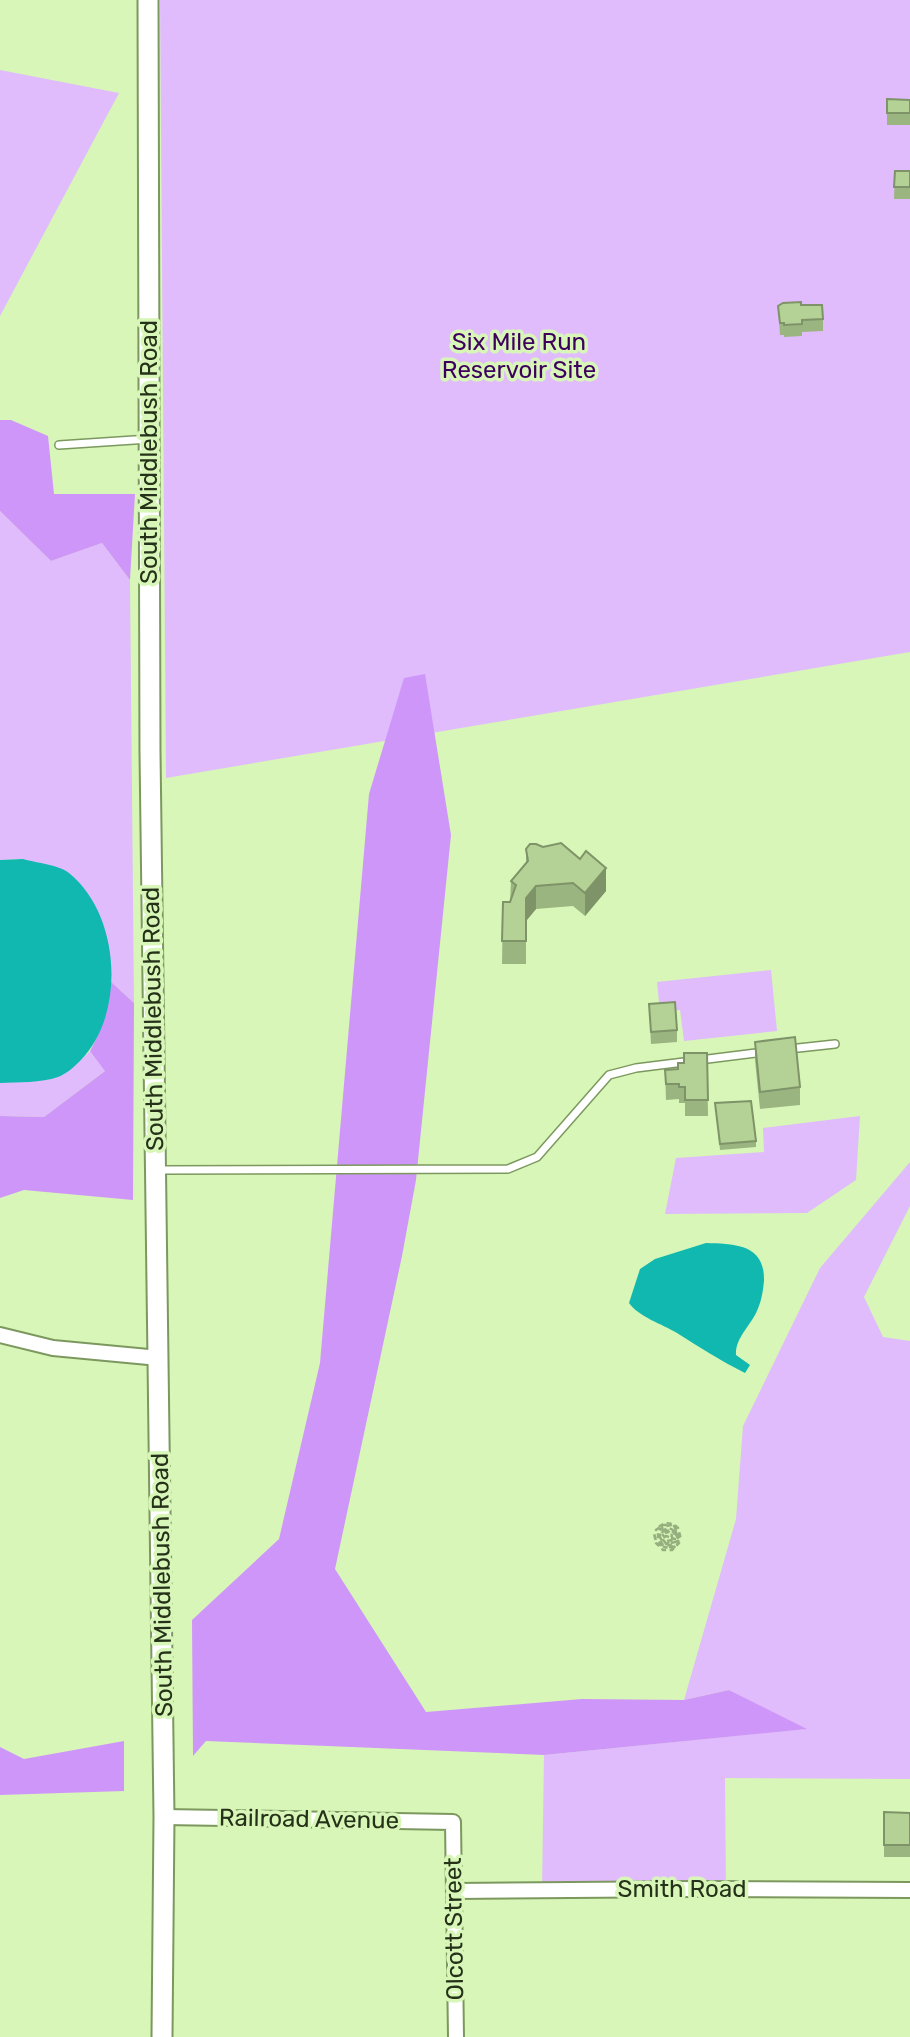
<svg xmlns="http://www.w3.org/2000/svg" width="910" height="2037" font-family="Rubik,sans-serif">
<rect width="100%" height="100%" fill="#d7f6b8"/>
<g fill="#e0bcfc">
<polygon points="160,0 910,0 910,652 166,778"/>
<polygon points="0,70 119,93 0,316"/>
<polygon points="0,511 51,561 102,543 130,580 134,1003 110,981 110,954 23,859 0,860"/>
<polygon points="771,970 777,1031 684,1041 680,1010 660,1012 657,982"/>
<path d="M90 1051 106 1070 44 1117 0 1116V1083C44 1080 57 1084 90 1051Z"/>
<polygon points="860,1116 856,1180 807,1213 665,1214 676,1158 764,1152 763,1128"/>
<polygon points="910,1162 910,1206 864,1297 883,1337 910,1341 910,1779 725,1778 726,1892 542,1891 544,1755 805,1729 729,1690 684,1700 736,1519 743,1426 820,1268"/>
</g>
<g fill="#cf96fa">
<polygon points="0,420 11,420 48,436 54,494 135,494 130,580 102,543 51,561 0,511"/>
<polygon points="425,674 451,835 416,1180 402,1256 335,1569 426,1712 582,1699 684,1700 729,1690 807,1729 544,1755 206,1741 193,1756 192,1620 279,1539 320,1363 369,794 404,678"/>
<path d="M110 981 134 1003 133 1200 24 1190 0 1198V1116L44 1117 105 1071 90 1051C103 1027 109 1008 110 981Z"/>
<polygon points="124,1741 124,1791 0,1795 0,1747 24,1759"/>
</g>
<g fill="#10b8b0">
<path d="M23 859C37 863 59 865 69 873 121 915 126 1015 80 1061 74 1067 66 1074 58 1077 41 1083 18 1082 0 1083V860Z"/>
<path d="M706 1243C735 1244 765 1244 764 1281 763 1292 761 1303 756 1313 749 1327 735 1339 736 1355L750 1365 745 1373C721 1361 699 1347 677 1333 662 1324 639 1317 629 1303L640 1269 655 1259Z"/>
</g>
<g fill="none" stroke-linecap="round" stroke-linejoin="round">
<defs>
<g id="lane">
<polyline points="59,445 149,439"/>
<polyline points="789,1049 835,1044"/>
<polyline points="159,1170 508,1169 537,1157 609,1075 636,1068 764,1052"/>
</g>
<g id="street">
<polyline points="0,1335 53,1348 159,1358"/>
<polyline points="164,1817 453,1822 456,2037"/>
<polyline points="454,1891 696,1889 910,1890"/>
</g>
<polyline id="secondary" points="148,0 150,752 164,1817 162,2037"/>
</defs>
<use href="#lane" stroke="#7c985e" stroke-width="10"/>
<use href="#street" stroke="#7c985e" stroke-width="18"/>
<use href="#secondary" stroke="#7c985e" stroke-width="23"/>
<path stroke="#97af7f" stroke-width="2.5" stroke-dasharray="5 3.5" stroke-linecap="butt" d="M669 1537 666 1536 675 1539 674 1532 671 1531 672 1537 669 1532 663 1533 669 1530 663 1531 660 1537 663 1543 665 1542 662 1539 663 1535 667 1541 672 1540 666 1544 675 1542 672 1545H663L659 1539 661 1531 669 1528 673 1530 678 1538 674 1526 681 1539 678 1528C671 1521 662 1522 656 1530L663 1525H671L663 1527 658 1532V1540L663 1547 656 1541 654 1533 656 1543 663 1550H672L679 1543 673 1548 664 1547H672L677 1541 682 1542"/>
<use href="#lane" stroke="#fff" stroke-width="7"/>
<use href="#street" stroke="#fff" stroke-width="14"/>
<use href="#secondary" stroke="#fff" stroke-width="19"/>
</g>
<g fill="#9bb580">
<polygon points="887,99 910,100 910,125 887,125"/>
<polygon points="895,171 910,171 910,199 894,199"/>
<polygon points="801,305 823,319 823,331 802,332 802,336 784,337 784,335 780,335 778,306"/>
<polygon points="526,849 606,891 585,916 573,906 536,909 526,921 526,964 502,964 503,902 510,902 511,881 526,863"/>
<polygon points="649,1004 677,1030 677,1042 651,1044"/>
<polygon points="755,1042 800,1087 800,1105 760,1109 755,1060"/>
<polygon points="707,1053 708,1116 685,1116 685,1103 679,1103 679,1099 666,1100 665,1070 678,1069 684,1063"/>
<polygon points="715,1103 756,1141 756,1147 720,1150"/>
<polygon points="884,1812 910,1813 910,1857 884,1857"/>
</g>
<g fill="#7e9368">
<polygon points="606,868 606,891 585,916 585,893"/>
<polygon points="536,886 536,909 526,921 526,898"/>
</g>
<g fill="#b4d295" stroke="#7e9368" stroke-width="2">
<polygon points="887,99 910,100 910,113 887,113"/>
<polygon points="895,171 910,171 910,187 894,187"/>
<polygon points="801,302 801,305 822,305 823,319 802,320 802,324 784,325 784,323 780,323 778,306 783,303"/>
<polygon points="561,843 580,859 586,851 606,868 585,893 573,883 536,886 526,898 526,941 502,941 503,902 510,902 516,885 511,881 528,861 526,849 530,844 536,844 543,847"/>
<polygon points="675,1002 677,1030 651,1032 649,1004"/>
<polygon points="795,1037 800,1087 760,1092 755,1042"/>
<polygon points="684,1053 707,1053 708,1100 685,1100 685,1087 679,1087 679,1084 666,1084 665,1070 678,1069 678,1063 684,1063"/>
<polygon points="751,1101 756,1141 720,1144 715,1103"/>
<polygon points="884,1812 910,1813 910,1845 884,1845"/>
</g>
<g text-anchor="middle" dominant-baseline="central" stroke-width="7" stroke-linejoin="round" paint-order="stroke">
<g font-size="24" fill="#3e005d" stroke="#d7f6b8">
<text x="519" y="342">Six Mile Run<tspan x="519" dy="28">Reservoir Site</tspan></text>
</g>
<g font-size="24" fill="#253118" stroke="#d7f6b8">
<text transform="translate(149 452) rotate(-90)">South Middlebush Road</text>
<text transform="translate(153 1019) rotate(-91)">South Middlebush Road</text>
<text transform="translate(162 1585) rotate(-91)">South Middlebush Road</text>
<text transform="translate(309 1819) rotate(1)">Railroad Avenue</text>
<text x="682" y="1889">Smith Road</text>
<text transform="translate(454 1929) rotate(-91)">Olcott Street</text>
</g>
</g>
</svg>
